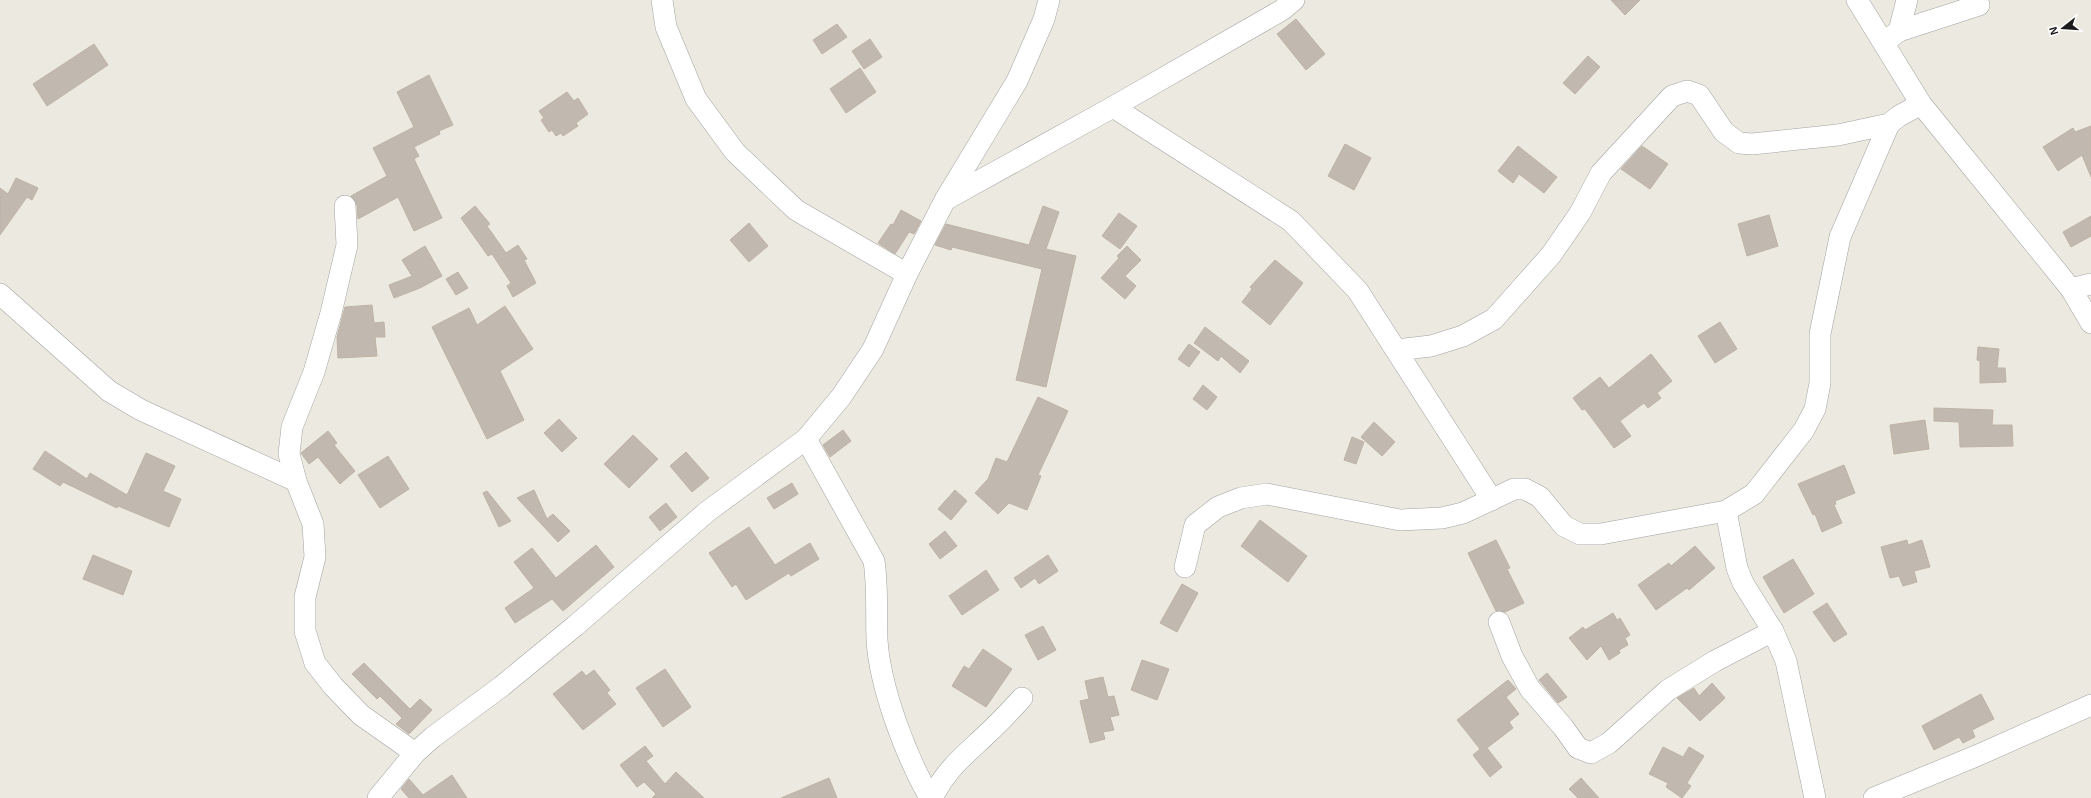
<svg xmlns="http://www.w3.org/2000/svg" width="2091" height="798" font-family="Arial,sans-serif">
<rect width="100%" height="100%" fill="#eceae0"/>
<g fill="#c1b9b0" stroke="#beb2a3">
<polygon points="1611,0 1640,0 1625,15"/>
<polygon points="1296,19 1325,54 1306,70 1277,34"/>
<polygon points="837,24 847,37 822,54 813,40"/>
<polygon points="870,39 882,57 864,69 852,51"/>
<polygon points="94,44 108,65 47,106 33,84"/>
<polygon points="1588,56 1600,67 1575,94 1563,83"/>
<polygon points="860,68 876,92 846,113 830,89"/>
<polygon points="429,75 453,125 439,131 440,134 414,147 419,156 414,159 442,218 414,231 398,197 358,219 357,205 351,196 387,176 373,148 414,127 397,92"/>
<polygon points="567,92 574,101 578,98 588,114 576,123 578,126 563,136 561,133 556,136 552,130 549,132 541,120 544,118 539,111"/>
<polygon points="2091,126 2091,177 2082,155 2058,171 2043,147 2073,128 2075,132"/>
<polygon points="1345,144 1371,158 1354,190 1328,176"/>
<polygon points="1518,146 1557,177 1544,193 1519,174 1513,183 1498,171"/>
<polygon points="1642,146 1668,164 1650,189 1621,169"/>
<polygon points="16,178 38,188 32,200 27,197 0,235 0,188 8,194"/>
<polygon points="475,206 490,224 487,226 506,253 518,245 527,259 524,260 536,283 513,297 507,286 511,283 492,254 488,256 461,218"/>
<polygon points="1043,206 1059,212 1046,249 1076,256 1046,387 1016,380 1042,269 952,247 951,250 935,245 946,224 1029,245"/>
<polygon points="901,210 921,221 914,234 909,232 895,254 878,243 891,224 893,225"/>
<polygon points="1119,213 1137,226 1120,249 1102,236"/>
<polygon points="1769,215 1778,246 1747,256 1738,224"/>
<polygon points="2091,216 2091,236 2071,247 2063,232"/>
<polygon points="749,223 768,246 749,262 730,240"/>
<polygon points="425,246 442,276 420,288 394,298 389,285 412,276 402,260"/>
<polygon points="1127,246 1141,260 1125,276 1136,286 1125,299 1101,278 1119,258 1117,256"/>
<polygon points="1275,260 1303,283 1270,325 1242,302 1252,289 1250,287"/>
<polygon points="458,272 468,288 456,295 446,279"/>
<polygon points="372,305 374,323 384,322 385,337 375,337 377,356 338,358 337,337 345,307"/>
<polygon points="505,306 533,349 500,371 524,420 487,439 432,327 469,308 477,325"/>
<polygon points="1720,322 1737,349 1715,363 1698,336"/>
<polygon points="1205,327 1249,361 1240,373 1221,356 1218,361 1194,343"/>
<polygon points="1189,344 1200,352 1189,367 1178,359"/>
<polygon points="1978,347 1999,349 1997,368 2005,368 2006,382 1980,383 1980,361 1977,360"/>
<polygon points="1651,354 1672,381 1657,393 1661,398 1648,408 1644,403 1620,421 1631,436 1614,448 1585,409 1582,410 1573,398 1600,377 1609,388"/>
<polygon points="1203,385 1217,397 1207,410 1193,399"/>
<polygon points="1038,397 1068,411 1038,475 1041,476 1027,510 1009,503 998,514 975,493 988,479 996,458 1007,462"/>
<polygon points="1934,408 1993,410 1992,425 2012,425 2013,446 1960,447 1959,422 1934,421"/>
<polygon points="559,419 577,438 562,452 544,433"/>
<polygon points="1925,420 1929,449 1894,454 1890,425"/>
<polygon points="1374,422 1395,442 1382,456 1361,437"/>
<polygon points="843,430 851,441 830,457 823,445"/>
<polygon points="328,431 337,443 334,445 355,471 340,484 318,457 309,464 301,453"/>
<polygon points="633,435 658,459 629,488 604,464"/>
<polygon points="1352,437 1364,442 1356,464 1344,460"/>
<polygon points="45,451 87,479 90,473 127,495 146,453 175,466 163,491 181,499 169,527 118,506 117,508 63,482 60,486 33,469"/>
<polygon points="686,452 709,478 692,492 670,466"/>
<polygon points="388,456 409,489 380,508 358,475"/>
<polygon points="1844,465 1855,493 1835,501 1836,504 1834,505 1842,523 1822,532 1815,514 1813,515 1798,484"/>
<polygon points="792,483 798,494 774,509 767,498"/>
<polygon points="534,490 547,519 553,514 570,531 558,542 517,498"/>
<polygon points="955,490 967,501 951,520 938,509"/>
<polygon points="487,491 511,521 499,527 483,493"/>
<polygon points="666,503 677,517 660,531 649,517"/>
<polygon points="1260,520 1307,556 1288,582 1241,546"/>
<polygon points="749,527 775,565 810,543 819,559 791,576 789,573 746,600 736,584 732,587 709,553"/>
<polygon points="945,531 957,546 940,559 929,544"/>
<polygon points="1496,540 1510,568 1507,569 1524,603 1505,612 1496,611 1468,553"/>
<polygon points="1907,540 1908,545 1922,540 1930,567 1914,571 1917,582 1903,586 1899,576 1890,578 1881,547"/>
<polygon points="596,545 614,567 563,611 552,599 515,623 505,608 534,588 514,562 532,548 556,578"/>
<polygon points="1695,546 1715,568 1689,590 1687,588 1656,610 1638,585 1669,563 1671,566"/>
<polygon points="93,555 132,571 123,595 83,579"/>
<polygon points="1048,555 1058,571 1039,584 1035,578 1021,588 1014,578"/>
<polygon points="1793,559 1814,594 1784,613 1763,577"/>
<polygon points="986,570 999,590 962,615 949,596"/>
<polygon points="1182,584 1198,593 1177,632 1160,623"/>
<polygon points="1827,603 1847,634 1834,642 1813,612"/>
<polygon points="1613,613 1617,620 1620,618 1630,635 1625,638 1628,645 1619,650 1620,653 1609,660 1601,646 1587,660 1569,638 1583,627 1585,630"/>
<polygon points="1043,626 1056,650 1038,660 1025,635"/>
<polygon points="983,649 1012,669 986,707 952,686 964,666 969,669"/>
<polygon points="1142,660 1169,669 1157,700 1131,690"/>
<polygon points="364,663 410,709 420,699 432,710 409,734 396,724 402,718 380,696 377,699 352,674"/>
<polygon points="665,669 691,707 663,727 636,688"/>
<polygon points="594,670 610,690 607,693 616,704 583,730 553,694 582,671 586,676"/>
<polygon points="1547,673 1567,697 1558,703 1539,680"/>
<polygon points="1103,677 1108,697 1114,696 1119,715 1110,717 1114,730 1103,732 1105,739 1090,743 1080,701 1089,699 1085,681"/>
<polygon points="1508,680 1516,689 1506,697 1519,714 1509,722 1513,728 1487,748 1502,767 1490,777 1473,755 1480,749 1457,720"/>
<polygon points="1712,683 1725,698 1700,721 1677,698 1694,688 1699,696"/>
<polygon points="1981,694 1994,719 1972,730 1975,737 1963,743 1959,737 1934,750 1922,726"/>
<polygon points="645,746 653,756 646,761 665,784 676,772 704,798 652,798 656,794 644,782 637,787 620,765"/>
<polygon points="1663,747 1683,757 1689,747 1704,756 1687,783 1691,786 1682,798 1666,787 1668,783 1649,774"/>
<polygon points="452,775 467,798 409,798 401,789 409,779 423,795"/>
<polygon points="829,778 837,798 781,798"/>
<polygon points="1581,778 1599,798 1578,798 1569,789"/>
</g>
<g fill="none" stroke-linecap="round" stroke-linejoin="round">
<defs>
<g id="minor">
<polyline points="662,0 666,27 696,99 735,152 796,210 907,274"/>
<polyline points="1857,0 1921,104 2071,289 2091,323"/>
<polyline points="1899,31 1979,5"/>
<polyline points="1891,37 1899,31 1907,0"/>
<polyline points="1113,107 1291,221 1358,291 1492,500"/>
<polyline points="945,200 1113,107 1282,10 1294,0"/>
<polyline points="345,206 347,245 331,313 314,372 292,427 289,454 296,481 313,524 315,557 305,597 305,631 315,663 333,686 361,715 415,753"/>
<polyline points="2071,289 2091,284"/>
<polyline points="0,294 109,391 141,410 296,481"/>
<polyline points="1396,350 1431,346 1463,336 1494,319 1551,255 1580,213 1601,173 1672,96 1687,91 1699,95 1724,132 1739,143 1752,144 1838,135 1889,124"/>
<path d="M806 439 874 561C878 587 876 613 877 640 880 688 906 756 930 798"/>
<polyline points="1726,511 1737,568 1743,583 1773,631 1786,661 1815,798"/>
<polyline points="1185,567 1195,525 1218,507 1241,498 1267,494 1400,520 1442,518 1463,513 1514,489 1525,489 1540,497 1564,526 1580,534 1601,534 1726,511 1754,494 1804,430 1815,409 1820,383 1820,334 1840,237 1889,124 1899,116 1921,104"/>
<polyline points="1499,622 1512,656 1530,689 1563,727 1578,748 1591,753 1609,743 1668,690 1715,661 1773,631"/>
<polyline points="378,798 415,753 433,737 502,686 575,626 708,511 806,439 841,397 873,349 907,274 945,200 1017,81 1044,19 1049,0"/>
<path d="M932 798C946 769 965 755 988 733 1000 722 1011 710 1022 698"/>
<polyline points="1874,798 1976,756 2091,705"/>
</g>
</defs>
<use href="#minor" stroke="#a2a2a2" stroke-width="22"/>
<use href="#minor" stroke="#fff" stroke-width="21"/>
</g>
<g transform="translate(2063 28) rotate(253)" stroke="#ffffff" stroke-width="3" paint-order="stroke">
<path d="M0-3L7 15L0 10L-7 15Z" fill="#1b1b1b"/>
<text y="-6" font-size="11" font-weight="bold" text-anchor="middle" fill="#1b1b1b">N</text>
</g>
</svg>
